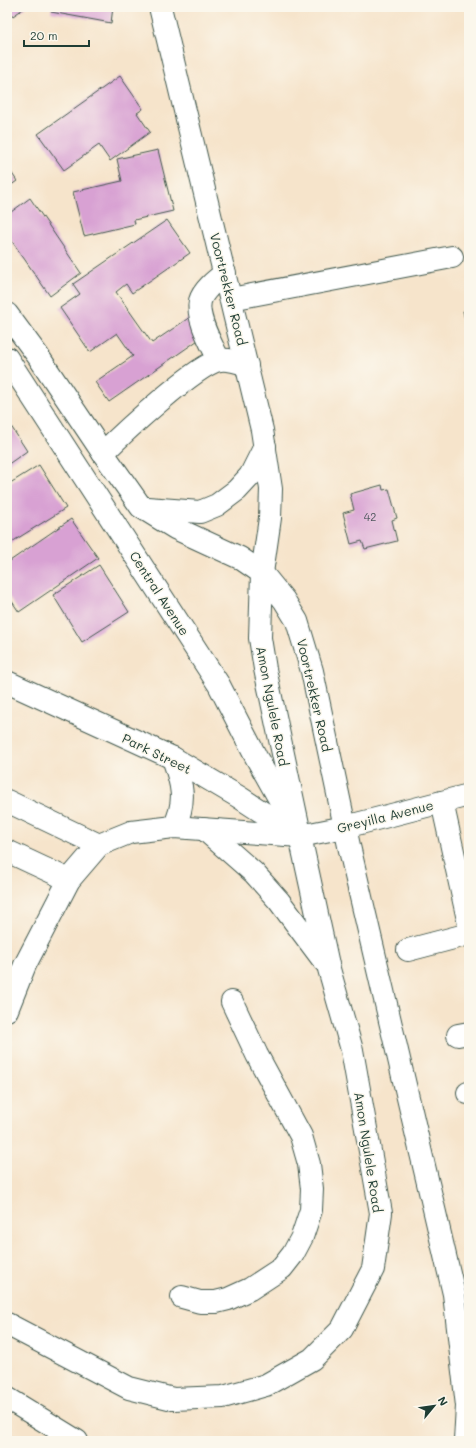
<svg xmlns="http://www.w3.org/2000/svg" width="476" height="1448" font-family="Mali,sans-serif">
<rect width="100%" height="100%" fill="#fbf7ec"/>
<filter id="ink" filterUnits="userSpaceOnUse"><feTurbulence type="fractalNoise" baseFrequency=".025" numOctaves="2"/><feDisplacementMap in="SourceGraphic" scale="8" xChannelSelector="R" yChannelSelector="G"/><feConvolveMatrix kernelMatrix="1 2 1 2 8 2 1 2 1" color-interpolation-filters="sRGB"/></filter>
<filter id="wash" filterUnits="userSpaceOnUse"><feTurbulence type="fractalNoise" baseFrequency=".012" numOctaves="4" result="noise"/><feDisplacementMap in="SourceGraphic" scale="16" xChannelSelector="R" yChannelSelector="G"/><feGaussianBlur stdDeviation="0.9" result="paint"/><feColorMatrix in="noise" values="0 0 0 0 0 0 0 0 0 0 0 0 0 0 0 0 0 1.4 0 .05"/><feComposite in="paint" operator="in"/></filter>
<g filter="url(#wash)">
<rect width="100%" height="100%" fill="#f6e4cb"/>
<g id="blocks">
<g fill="#d8a1d3">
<polygon points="7,7 26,7 13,16"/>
<polygon points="52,7 113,7 111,23 51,12"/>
<polygon points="120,76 143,109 137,113 150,132 110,161 99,145 64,170 38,134"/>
<polygon points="158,150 173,211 134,220 135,224 84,236 73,192 122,181 117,159"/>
<polygon points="7,166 17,181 7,188"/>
<polygon points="30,198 81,273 50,296 7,234 7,215"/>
<polygon points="167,220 190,253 132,293 126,284 116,292 152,343 190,317 204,336 109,402 95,382 133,356 117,333 90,352 60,308 80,294 73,284"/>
<polygon points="469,310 469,334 468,334 463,311"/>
<polygon points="7,420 27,451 7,465"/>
<polygon points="39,465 66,508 7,545 7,485"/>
<polygon points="382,485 383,490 389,489 397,518 392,520 397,541 365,549 362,541 351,544 343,513 354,510 350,494"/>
<polygon points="71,519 98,558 19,612 7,594 7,563"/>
<polygon points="99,565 129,612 82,642 53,595"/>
</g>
</g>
</g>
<g filter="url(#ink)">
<use href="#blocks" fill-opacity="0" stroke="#3f564b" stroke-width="1"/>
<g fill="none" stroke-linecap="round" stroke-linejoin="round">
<defs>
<g id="minor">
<polyline points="160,7 262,430 271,489 270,518 262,573 260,638 265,669 299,829"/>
<polyline points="231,299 452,257"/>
<path d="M219 360C212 345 196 318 200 301 203 290 216 280 225 273"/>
<path d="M103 453C122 434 197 364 220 360 230 359 238 362 247 365"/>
<polyline points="7,682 173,758 239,797 299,836"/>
<path d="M173 758C182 784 187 801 174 827"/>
<polyline points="7,801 99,845"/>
<polyline points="442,802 469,924"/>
<polyline points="7,851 69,880"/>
<polyline points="408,950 469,934"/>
<polyline points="7,1010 25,965 69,880 99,845 131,832 174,827 300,836 345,827 469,795"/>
<polyline points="458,1035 469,1033"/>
<polyline points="468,1093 469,1093"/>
<polyline points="182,1297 200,1302 216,1302 228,1299 250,1289 282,1268 293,1254 302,1237 311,1210 312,1189 309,1164 301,1136 257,1055 232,1002"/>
</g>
<g id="major">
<polyline points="7,314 38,356 103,453 141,507 175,528 240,558 262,573 284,600 297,621 312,671 349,846 454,1294 467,1406 465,1441"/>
<polyline points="7,358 219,685 256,757 300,836 329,969 352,1050 381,1213 373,1269 342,1329 312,1359 266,1385 223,1397 173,1399 129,1388 7,1324"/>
<polyline points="147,508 200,512 217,505 237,490 250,476 265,446"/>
<polyline points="204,829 254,873 279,901 324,961"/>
<polyline points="7,1398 77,1441"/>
</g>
</defs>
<use href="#minor" stroke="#3f564b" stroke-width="24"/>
<use href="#major" stroke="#3f564b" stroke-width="24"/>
<use href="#minor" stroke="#fff" stroke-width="22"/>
<use href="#major" stroke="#fff" stroke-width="22"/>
</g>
</g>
<g text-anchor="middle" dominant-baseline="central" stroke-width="3" stroke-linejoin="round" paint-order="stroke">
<g font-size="11" fill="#4d565c">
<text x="370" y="516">42</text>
</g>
<g font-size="13" fill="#1f3d34" stroke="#fbf7ec">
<text transform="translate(229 289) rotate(76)">Voortrekker Road</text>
<text transform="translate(160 593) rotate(57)">Central Avenue</text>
<text transform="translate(315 695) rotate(77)">Voortrekker Road</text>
<text transform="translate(273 706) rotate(79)">Amon Ngulele Road</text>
<text transform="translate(157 753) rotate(26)">Park Street</text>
<text transform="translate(385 816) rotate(-14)">Greyilla Avenue</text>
<text transform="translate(369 1152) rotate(81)">Amon Ngulele Road</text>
</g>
</g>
<rect width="476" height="1448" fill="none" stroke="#fbf7ec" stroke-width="24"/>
<g transform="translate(434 1406) rotate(61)" stroke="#fbf7ec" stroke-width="3" paint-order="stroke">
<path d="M0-3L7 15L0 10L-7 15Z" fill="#1f3d34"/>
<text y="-6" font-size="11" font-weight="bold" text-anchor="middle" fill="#1f3d34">N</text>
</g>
<path d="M24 40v6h65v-6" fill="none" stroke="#1f3d34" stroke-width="2"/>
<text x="30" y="40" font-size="12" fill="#1f3d34" stroke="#fbf7ec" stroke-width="3" paint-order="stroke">20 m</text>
</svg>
